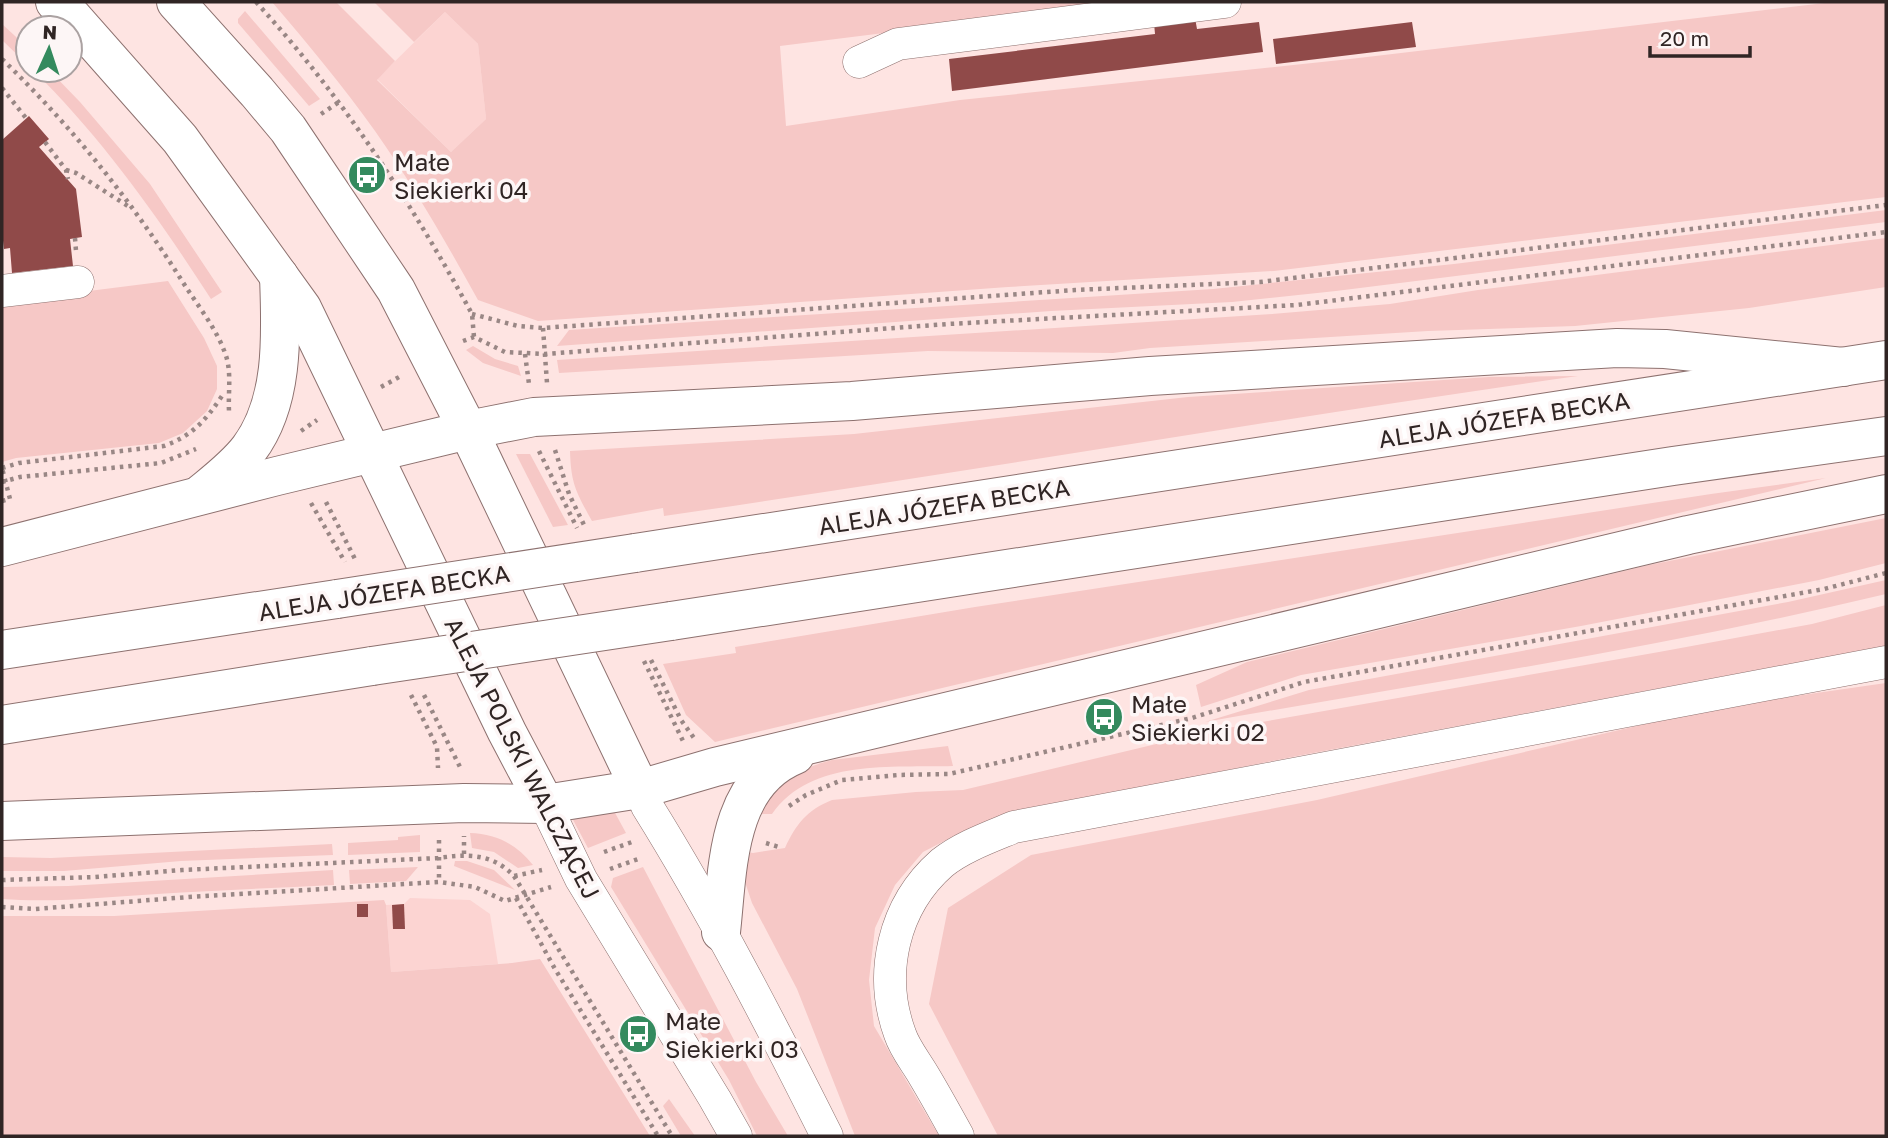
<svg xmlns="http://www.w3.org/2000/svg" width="1888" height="1138" font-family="'Golos Text',sans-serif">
<rect width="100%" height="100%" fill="#fee4e2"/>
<g fill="#fcd4d2">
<polygon points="445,12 478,44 486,119 451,152 377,79"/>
<polygon points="410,898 470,900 490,914 498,964 391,972 386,905 404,904"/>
</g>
<g fill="#f6c8c6">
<path d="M272 2H336L395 61 377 80 451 152 486 119 478 44 445 12 414 42 374 2H1133L780 46 786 126 960 100 1350 59 1833 2H1886V197L1274 271 1008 287 538 321 478 300C446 242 413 185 375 131 343 86 308 44 272 2Z"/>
<polygon points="245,11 320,99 309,106 238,23 238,19"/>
<polygon points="2,24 28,48 28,65 2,40"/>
<path d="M33 70H49L80 102 150 184 222 292 211 299C158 217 103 139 33 70Z"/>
<polygon points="1886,210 1886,222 1336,291 1232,302 1051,311 557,346 569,330 1213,289 1454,264"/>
<polygon points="1886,238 1886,287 1749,308 1575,326 1428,331 1150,348 1113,353 928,351 559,373 557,360 1272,314 1390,304 1478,290"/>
<polygon points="168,281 204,338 217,366 217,389 207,411 183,433 159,443 16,458 2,462 2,302"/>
<polygon points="473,346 495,359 518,366 521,376 483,363 466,350"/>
<path d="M1578 376C1273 419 969 472 664 516L663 508 592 521C576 492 571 484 570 451L854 434 1188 397 1489 377Z"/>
<polygon points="516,454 530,454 568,525 553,527"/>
<polygon points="1826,478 715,742 686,715 663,664 736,653 735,647 975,607 1711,494"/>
<polygon points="1886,518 1886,563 1819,580 1581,626 1301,675 1201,707 1196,685 1247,662 1649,565"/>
<path d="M1886 580V594C1661 648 1432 682 1205 722L1309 690 1788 602Z"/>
<path d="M1886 605V646L1297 756 1013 813 954 836 923 852 895 885 875 928 869 980 874 1026 939 1136H855L797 989 752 903 744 879 742 851 753 853 785 848C796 824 807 810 832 800L916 792 963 790 1211 731 1659 652 1812 624Z"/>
<polygon points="1886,683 1886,1136 998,1136 929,1004 948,908 1031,855 1317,800 1719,707"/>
<path d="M948 746 953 766C892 768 811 758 772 814H759C760 805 765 802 771 796 791 776 804 767 832 760Z"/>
<polygon points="614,811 626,833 588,848 572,818"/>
<path d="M470 833C497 834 516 844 533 865L518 868 494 852 472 848Z"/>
<polygon points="420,835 420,852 348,855 348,843 398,840 398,837"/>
<polygon points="332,844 333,855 181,861 64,871 2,871 2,857 51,858"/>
<polygon points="467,861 494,870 515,890 454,866 455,861"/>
<polygon points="418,867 406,881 350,884 349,870"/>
<polygon points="643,867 756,1082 788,1136 757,1136 729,1080 611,887 613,878"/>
<path d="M333 870 334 885C275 888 216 890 157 894 105 897 54 903 2 899V887L68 886Z"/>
<polygon points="384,900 386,905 391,972 512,963 540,959 650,1136 2,1136 2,916 114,916"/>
<polygon points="669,1099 695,1136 681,1136 663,1106"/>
</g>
<g fill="#904a49">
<polygon points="1195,18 1197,29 1259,22 1263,52 952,91 949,59 1155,34 1154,23"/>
<polygon points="1412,22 1416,47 1276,64 1273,39"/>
<polygon points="29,116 49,139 39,147 76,189 82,237 70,239 73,266 12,273 10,248 4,249 2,232 2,140"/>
<rect x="357" y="904" width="11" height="13"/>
<polygon points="404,904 405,929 393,929 392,905"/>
</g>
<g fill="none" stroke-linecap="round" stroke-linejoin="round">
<defs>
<g id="minor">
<polyline points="859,62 898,44 1225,2"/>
<polyline points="2,291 78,282"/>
<path d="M640 789 647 806C713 912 771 1024 827 1136"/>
<polyline points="545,804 581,879 715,1099 736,1136"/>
<path d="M958 1136C947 1116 936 1096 924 1076 916 1062 905 1049 900 1034 878 974 893 906 942 863 962 847 990 837 1014 827L1886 662"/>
</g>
<g id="major">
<polyline points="55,2 66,10 180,139 302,308 507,732 545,804"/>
<polyline points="176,2 257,92 288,129 396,290 468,430 640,789"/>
<path d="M202 493C219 479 236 466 249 449 285 401 281 333 279 276"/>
<polyline points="2,547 277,476 468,430 534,417 852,401 1150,376 1617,348 1665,349 1843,367"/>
<polyline points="635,553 1886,360"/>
<polyline points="671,621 1673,466 1886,436"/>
<polyline points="2,650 337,599"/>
<polyline points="2,725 372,666"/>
<polyline points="2,821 464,803 545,804 640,789 715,767 1688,535 1886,494"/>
<path d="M721 932C728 869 726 783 795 755"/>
</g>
</defs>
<use href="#minor" stroke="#8d716f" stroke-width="33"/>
<use href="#major" stroke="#8d716f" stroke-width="40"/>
<g stroke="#998785" stroke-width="4.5" stroke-dasharray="3.5 5" stroke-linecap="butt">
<path d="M256 2C342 96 411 202 472 314L474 337"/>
<path d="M2 59C73 128 131 200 184 284 198 306 216 328 225 353 232 371 228 392 229 411"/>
<polyline points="2,88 26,118"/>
<polyline points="321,114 339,102"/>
<polyline points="45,142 66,170 68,179"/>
<polyline points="66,170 76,173 131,208"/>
<polyline points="75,238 76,251"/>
<polyline points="472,314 518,326 543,328 1075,290 1260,282 1886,205"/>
<polyline points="543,328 547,383"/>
<polyline points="463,341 474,337 505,352 545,354 948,324 1297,305 1886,232"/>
<polyline points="525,354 529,384"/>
<polyline points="381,387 401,376"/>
<polyline points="301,431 317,420"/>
<polyline points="555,450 569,494 585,527"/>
<polyline points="539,451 577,528"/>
<path d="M2 468 19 463 164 446C192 436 206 420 222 396"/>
<polyline points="2,482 20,477 161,463 196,449"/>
<polyline points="2,501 10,499 2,468"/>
<polyline points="326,502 355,559"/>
<polyline points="311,503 345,562"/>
<polyline points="651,660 681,720 694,738"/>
<polyline points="644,661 683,741"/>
<polyline points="411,695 437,747 438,768"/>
<polyline points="424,695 461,769"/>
<polyline points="789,806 806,795 842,780 898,775 949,774 1192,718 1304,682 1824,589 1886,573"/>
<polyline points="439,840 439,882"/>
<polyline points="766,843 779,847"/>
<polyline points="604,852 632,842"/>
<polyline points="464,854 464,836"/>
<polyline points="610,869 641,858"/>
<polyline points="514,876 672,1136"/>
<path d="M2 880 95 877 182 870 438 858C467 854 492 853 514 876L542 870"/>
<polyline points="516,898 555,969 658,1136"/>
<polyline points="2,907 35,909 189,897 439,882 475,887 505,901 551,887"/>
</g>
<use href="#minor" stroke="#fff" stroke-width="32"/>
<use href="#major" stroke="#fff" stroke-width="38"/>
<defs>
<g id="major-bridge">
<polyline points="337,599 635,553"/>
<polyline points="372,666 671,621"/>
</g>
</defs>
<use href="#major-bridge" stroke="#8d716f" stroke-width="40" stroke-linecap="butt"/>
<use href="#major-bridge" stroke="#fff" stroke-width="38"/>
</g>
<defs>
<symbol id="bus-disc" viewBox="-11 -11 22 22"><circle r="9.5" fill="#348a5e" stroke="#fdf6f6"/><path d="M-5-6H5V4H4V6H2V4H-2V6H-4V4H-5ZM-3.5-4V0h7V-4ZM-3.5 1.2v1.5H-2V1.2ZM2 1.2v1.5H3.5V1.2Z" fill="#fff"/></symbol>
</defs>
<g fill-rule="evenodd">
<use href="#bus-disc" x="345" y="153" width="44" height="44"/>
<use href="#bus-disc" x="1082" y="695" width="44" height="44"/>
<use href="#bus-disc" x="616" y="1012" width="44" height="44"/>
</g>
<g text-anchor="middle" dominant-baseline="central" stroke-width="7" stroke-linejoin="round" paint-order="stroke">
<g font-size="24" fill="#302524" stroke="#fdf6f6" text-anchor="start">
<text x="394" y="161">Małe<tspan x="394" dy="28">Siekierki 04</tspan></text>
<text x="1131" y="703">Małe<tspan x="1131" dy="28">Siekierki 02</tspan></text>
<text x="665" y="1020">Małe<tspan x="665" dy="28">Siekierki 03</tspan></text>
</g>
<g font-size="24" fill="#302524" stroke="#fdf6f6">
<text transform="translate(1504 419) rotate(-9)">ALEJA JÓZEFA BECKA</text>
<text transform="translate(944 506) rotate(-9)">ALEJA JÓZEFA BECKA</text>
<text transform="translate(384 592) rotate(-9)">ALEJA JÓZEFA BECKA</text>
<text transform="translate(523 758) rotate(63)">ALEJA POLSKI WALCZĄCEJ</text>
</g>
</g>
<rect width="1888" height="1138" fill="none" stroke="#302524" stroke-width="7"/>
<g transform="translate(49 49) rotate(3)"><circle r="33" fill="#fdf6f6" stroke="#aba2a2" stroke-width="2"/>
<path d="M0-5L12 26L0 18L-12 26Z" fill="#348a5e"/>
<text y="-10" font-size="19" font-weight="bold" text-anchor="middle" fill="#302524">N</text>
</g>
<path d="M1650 46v10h100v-10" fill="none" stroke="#302524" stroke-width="3.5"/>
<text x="1660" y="46" font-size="21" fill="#302524" stroke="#fdf6f6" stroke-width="5" paint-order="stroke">20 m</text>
</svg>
